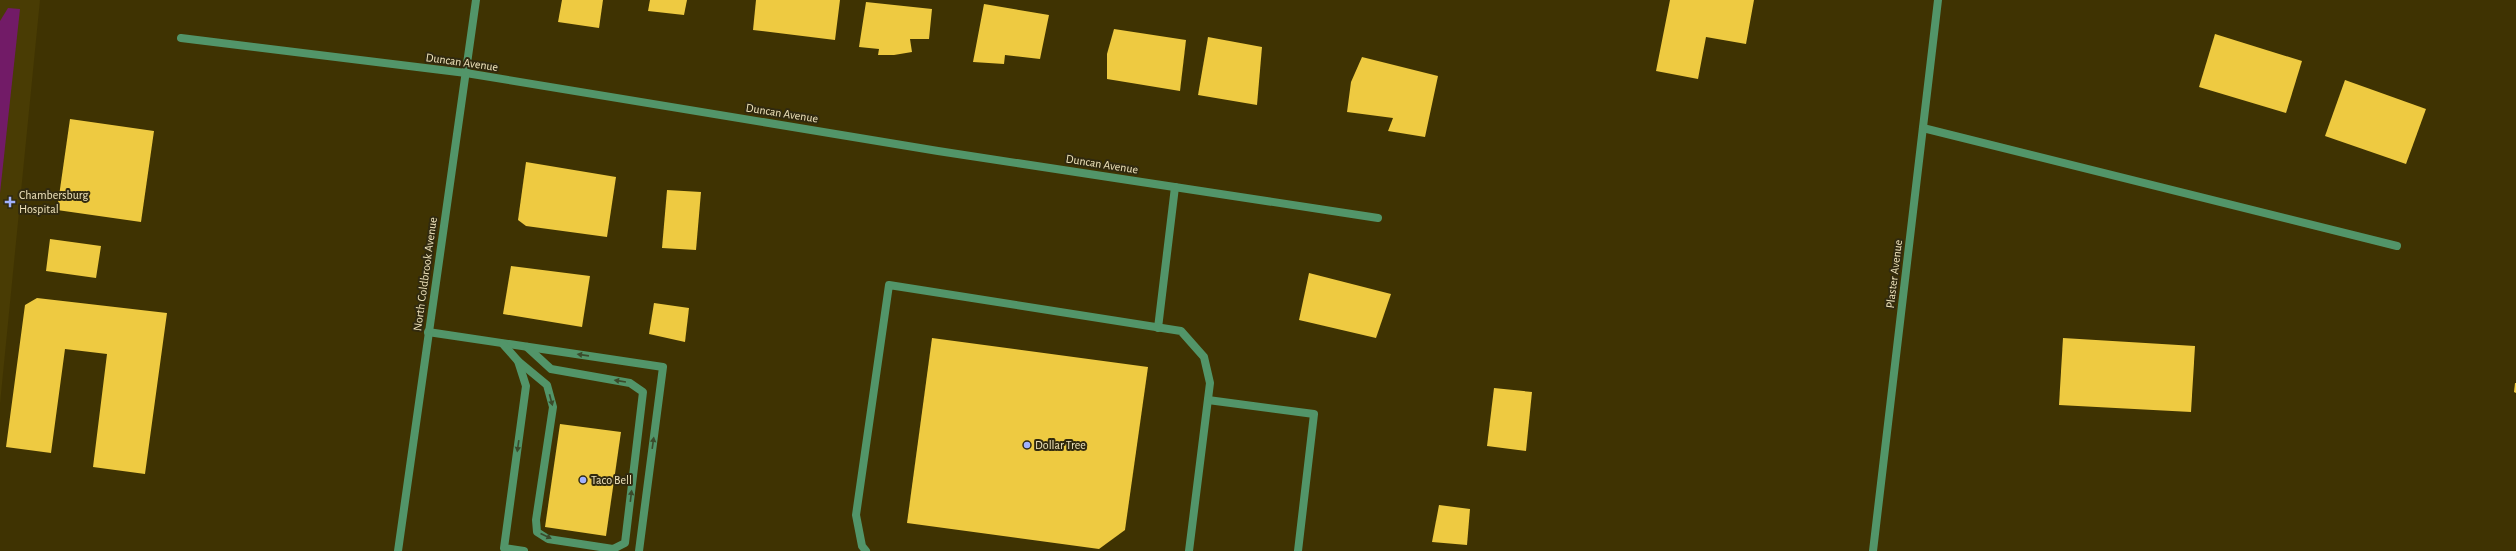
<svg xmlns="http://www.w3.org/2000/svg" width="2516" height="551" font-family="'Alegreya Sans',sans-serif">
<rect width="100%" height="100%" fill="#3f3302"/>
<polygon fill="#493c04" points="0,0 40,0 0,404"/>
<polygon fill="#721b67" points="8,8 20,9 0,193 0,21"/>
<g fill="#eeca41">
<polygon points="562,0 603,0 599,28 558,22"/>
<polygon points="650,0 687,0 684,15 648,11"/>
<polygon points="756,0 840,0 835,40 753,30"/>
<polygon points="1670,0 1754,0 1746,44 1706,37 1698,79 1656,71"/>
<polygon points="866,2 932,9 929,39 910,39 912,52 894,55 878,55 879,49 859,47"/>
<polygon points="984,4 1049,15 1040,59 1005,55 1004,64 973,62"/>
<polygon points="1114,29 1186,40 1180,91 1107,79 1107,54"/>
<polygon points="2215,34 2302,61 2286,113 2199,87"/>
<polygon points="1208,37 1262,47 1257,105 1198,95"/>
<polygon points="1362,57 1438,76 1425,137 1388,131 1393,118 1347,112 1351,82"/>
<polygon points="2345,80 2426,109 2406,164 2325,136"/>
<polygon points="70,119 154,131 141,222 57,210"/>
<polygon points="526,162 616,177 607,237 526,226 518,220"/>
<polygon points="667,190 701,192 696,250 662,248"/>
<polygon points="50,239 101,246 96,278 46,271"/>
<polygon points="511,266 590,276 582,327 503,314"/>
<polygon points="1309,273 1391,294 1376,338 1299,320"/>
<polygon points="37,298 167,313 145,474 93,467 107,354 65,349 51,453 6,447 25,305"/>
<polygon points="654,303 689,308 685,342 649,334"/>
<polygon points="932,338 1148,367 1125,530 1099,549 907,523"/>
<polygon points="2063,338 2195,346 2191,412 2059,405"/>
<polygon points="2515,383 2516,383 2516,393 2514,392"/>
<polygon points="1494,388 1532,392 1526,451 1487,446"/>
<polygon points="560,424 621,432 606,536 545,527"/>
<polygon points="1439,505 1470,509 1467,545 1432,542"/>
</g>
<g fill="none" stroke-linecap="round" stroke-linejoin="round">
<g stroke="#529569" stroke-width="8">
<polyline points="181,38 466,73"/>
<polyline points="1923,128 2397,246"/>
<polyline points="1158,328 1175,187"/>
<polyline points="428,332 663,367 639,551"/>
<polyline points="503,344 518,361 526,386 504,548 524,551"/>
<polyline points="518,361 547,385 553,407 536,520 537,532 548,539 613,549 625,543 643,392 630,383 551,369 527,347"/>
<polyline points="1208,400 1314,414 1298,551"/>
<polyline points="866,551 862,546 856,515 889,285 1181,331 1204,357 1210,383 1189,551"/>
</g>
<g stroke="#529569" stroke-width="8">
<polyline points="466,73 938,151 1378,218"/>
<polyline points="398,551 476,0"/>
<polyline points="1873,551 1938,0"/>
</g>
</g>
<defs><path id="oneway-solid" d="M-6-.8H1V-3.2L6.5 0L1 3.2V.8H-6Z"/></defs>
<g fill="#3b4a2a">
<use href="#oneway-solid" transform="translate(583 355) rotate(-172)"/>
<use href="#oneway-solid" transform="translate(620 381) rotate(-171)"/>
<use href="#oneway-solid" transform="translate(551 400) rotate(75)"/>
<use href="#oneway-solid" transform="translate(653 443) rotate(-82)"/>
<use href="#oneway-solid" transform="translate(518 446) rotate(98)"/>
<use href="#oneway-solid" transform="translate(631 496) rotate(-83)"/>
<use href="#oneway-solid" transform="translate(546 536) rotate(24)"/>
</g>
<g fill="#a1b2fd" stroke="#312a0f" stroke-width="1.5">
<path d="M8 196h4v4h4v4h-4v4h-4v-4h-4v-4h4z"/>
<circle cx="1027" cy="445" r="4"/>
<circle cx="583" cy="480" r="4"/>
</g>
<g text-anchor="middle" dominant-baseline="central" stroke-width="4" stroke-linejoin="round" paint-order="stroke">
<g font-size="12" fill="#f1e5bd" stroke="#312a0f">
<text transform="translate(462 62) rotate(8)">Duncan Avenue</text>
<text transform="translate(782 113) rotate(9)">Duncan Avenue</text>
<text transform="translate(1102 164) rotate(9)">Duncan Avenue</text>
<text transform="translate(425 274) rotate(-82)">North Coldbrook Avenue</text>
<text transform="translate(1894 274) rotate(-83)">Plaster Avenue</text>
</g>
<g font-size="12" fill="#f1e5bd" stroke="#312a0f" text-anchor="start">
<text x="19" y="195">Chambersburg<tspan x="19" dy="14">Hospital</tspan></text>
<text x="1035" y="445">Dollar Tree</text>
<text x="591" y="480">Taco Bell</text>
</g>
</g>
</svg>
